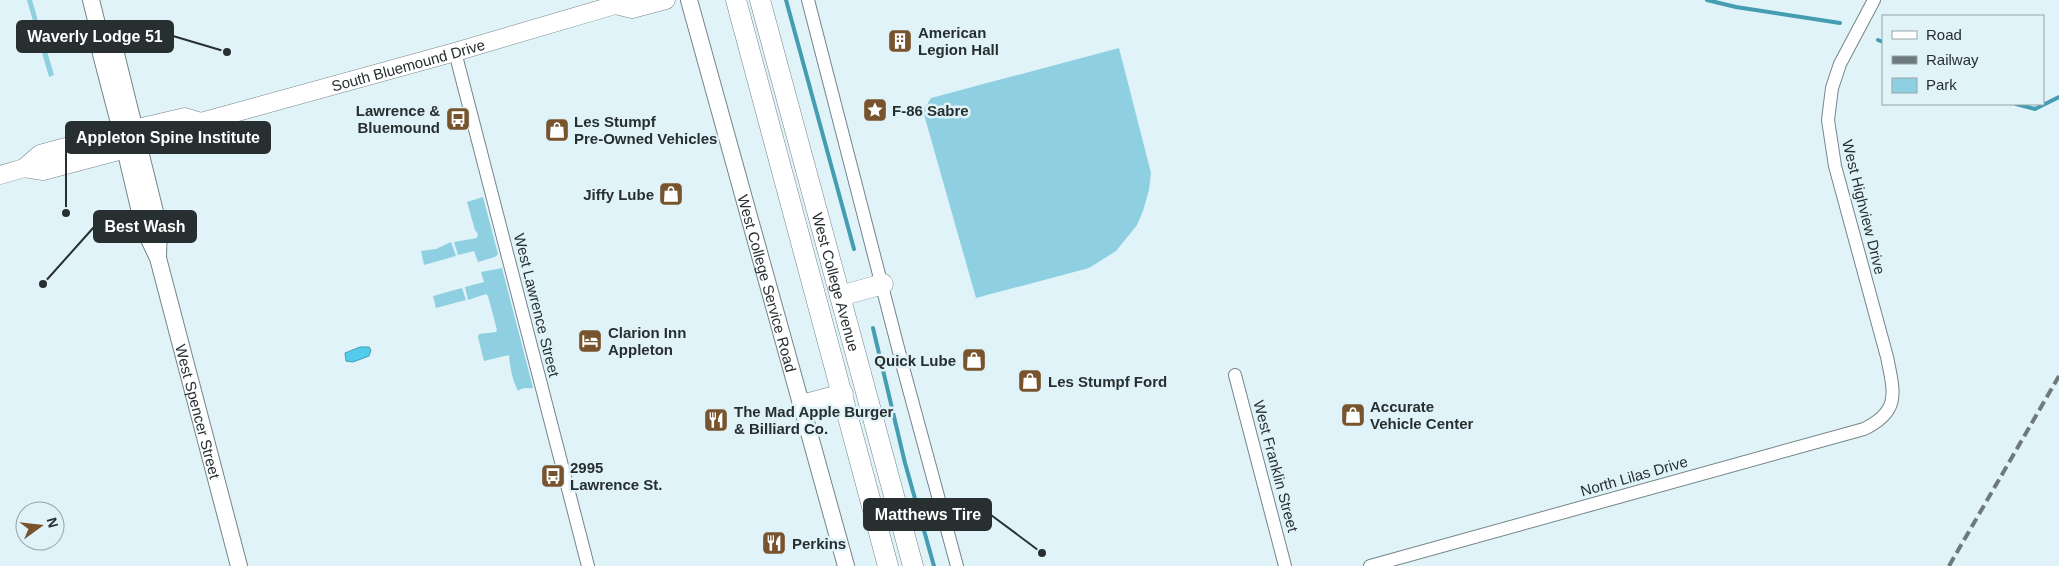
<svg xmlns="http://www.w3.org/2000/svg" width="2059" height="566" font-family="Helvetica,sans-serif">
<rect width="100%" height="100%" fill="#e0f3f8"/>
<g fill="#8ed0e2">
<polygon points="27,0 32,0 54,75 49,77"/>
<polygon points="1119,48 1151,173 1149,190 1143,211 1137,225 1116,251 1089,268 976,298 923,111 931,98"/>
<polygon points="483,197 498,254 495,257 478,262 474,251 458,255 454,242 477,238 478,234 475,230 467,202"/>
<polygon points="451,242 456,256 424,265 421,251 436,249"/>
<path d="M502 268 533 388C527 389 522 387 518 391 512 379 510 367 509 355L484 361 478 337 479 334 496 332 497 330 488 296 486 294 468 300 465 287 484 282 481 272Z"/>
<polygon points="462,288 466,300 436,308 433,296"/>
</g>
<polygon fill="#52ccea" stroke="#459db2" points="360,347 369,347 371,350 369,356 353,362 346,361 345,353"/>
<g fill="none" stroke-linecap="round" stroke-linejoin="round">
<g stroke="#459db2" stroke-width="4">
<polyline points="786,0 854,249"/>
<polyline points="1707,0 1736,7 1840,23"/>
<polyline points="1878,40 1883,42"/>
<polyline points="2016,104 2035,109 2059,97"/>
<polyline points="873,328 905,463 934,566"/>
</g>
<defs>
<g id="minor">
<polyline points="808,0 904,371 957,566"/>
<polyline points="455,52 588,566"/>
<polyline points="1235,375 1285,566"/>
<path d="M1370 566 1864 429C1901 411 1894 392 1887 357L1835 166 1828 120 1832 88 1840 64 1874 0"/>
</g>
<g id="tertiary">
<path id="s1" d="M91 0 100 36 101 54 118 119 139 208 146 233 158 258 239 566"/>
<path id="s2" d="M689 0 846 566"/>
<polyline points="100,36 115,50 159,228 158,256"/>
</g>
<g id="secondary">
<polyline points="24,168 40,154 121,132 185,117 201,122"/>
<path id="s3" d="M0 175 24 168 43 171 190 132 201 122 455 52 615 5 632 9 666 0"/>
</g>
<g id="primary">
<polyline points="736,0 888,566"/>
<path id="s4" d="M760 0 913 566"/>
<polyline points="840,296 883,284"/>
<polyline points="802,405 843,394"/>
</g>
</defs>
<use href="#minor" stroke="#748589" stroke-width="14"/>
<use href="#tertiary" stroke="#748589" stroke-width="18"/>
<use href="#secondary" stroke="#748589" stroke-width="19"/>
<use href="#primary" stroke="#748589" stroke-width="21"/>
<use href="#minor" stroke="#fff" stroke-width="12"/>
<use href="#tertiary" stroke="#fff" stroke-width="16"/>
<use href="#secondary" stroke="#fff" stroke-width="18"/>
<use href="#primary" stroke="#fff" stroke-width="20"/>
<polyline stroke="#6d797c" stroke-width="4" stroke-dasharray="10 5" stroke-linecap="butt" points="1949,566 2059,376"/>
</g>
<defs>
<symbol id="building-square" viewBox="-11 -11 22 22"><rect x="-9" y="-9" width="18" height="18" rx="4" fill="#78542e" stroke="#e0f3f8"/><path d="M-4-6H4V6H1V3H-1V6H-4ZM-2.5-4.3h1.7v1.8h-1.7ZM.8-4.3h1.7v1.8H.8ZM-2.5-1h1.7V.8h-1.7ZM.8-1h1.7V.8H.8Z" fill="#fff"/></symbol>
<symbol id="sight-square" viewBox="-11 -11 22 22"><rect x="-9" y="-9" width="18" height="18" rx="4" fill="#78542e" stroke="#e0f3f8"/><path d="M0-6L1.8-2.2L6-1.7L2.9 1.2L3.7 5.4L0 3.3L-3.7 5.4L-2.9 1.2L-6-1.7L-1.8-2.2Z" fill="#fff"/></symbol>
<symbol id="bus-square" viewBox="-11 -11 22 22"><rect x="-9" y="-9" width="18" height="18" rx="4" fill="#78542e" stroke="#e0f3f8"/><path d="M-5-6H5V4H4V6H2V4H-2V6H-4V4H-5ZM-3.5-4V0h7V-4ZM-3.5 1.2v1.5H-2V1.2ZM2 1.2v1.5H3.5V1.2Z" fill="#fff"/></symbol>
<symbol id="shop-square" viewBox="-11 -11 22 22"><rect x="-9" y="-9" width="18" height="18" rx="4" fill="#78542e" stroke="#e0f3f8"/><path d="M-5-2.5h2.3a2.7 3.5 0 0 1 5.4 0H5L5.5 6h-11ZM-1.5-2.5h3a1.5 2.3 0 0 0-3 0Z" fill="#fff"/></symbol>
<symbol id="hotel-square" viewBox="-11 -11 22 22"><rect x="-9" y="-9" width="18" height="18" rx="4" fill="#78542e" stroke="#e0f3f8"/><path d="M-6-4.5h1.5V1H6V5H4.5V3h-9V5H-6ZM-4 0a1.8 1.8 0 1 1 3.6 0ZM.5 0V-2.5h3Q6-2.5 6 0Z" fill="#fff"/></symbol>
<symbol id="restaurant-square" viewBox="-11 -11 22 22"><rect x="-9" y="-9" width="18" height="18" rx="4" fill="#78542e" stroke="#e0f3f8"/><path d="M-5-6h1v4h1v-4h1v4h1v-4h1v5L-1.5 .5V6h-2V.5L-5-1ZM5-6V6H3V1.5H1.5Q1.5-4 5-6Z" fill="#fff"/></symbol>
</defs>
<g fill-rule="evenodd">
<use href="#building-square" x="886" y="27" width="28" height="28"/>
<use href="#sight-square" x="861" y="96" width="28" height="28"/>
<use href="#bus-square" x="444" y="105" width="28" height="28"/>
<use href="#shop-square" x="543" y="116" width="28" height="28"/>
<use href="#shop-square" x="657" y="180" width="28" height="28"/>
<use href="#hotel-square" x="576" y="327" width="28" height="28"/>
<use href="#shop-square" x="960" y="346" width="28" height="28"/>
<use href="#shop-square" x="1016" y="367" width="28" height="28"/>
<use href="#shop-square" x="1339" y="401" width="28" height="28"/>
<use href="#restaurant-square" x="702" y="406" width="28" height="28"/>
<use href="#bus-square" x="539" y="462" width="28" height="28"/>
<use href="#restaurant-square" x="760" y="529" width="28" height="28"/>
</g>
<g text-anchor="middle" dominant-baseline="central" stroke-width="5" stroke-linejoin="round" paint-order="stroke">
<g font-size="15" font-weight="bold" fill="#282f31" stroke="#e0f3f8" text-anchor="start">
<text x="918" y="32">American<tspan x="918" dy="17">Legion Hall</tspan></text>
<text x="440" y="110" text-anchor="end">Lawrence &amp;<tspan x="440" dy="17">Bluemound</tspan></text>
<text x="892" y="110">F-86 Sabre</text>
<text x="574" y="121">Les Stumpf<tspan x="574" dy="17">Pre-Owned Vehicles</tspan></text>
<text x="654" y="194" text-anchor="end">Jiffy Lube</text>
<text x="608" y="332">Clarion Inn<tspan x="608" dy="17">Appleton</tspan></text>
<text x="956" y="360" text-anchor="end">Quick Lube</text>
<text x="1048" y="381">Les Stumpf Ford</text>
<text x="1370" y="406">Accurate<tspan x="1370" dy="17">Vehicle Center</tspan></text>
<text x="734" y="411">The Mad Apple Burger<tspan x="734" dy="17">&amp; Billiard Co.</tspan></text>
<text x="570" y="467">2995<tspan x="570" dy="17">Lawrence St.</tspan></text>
<text x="792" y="543">Perkins</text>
</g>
<g font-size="15" fill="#282f31" stroke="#e0f3f8">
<text stroke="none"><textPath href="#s3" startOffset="426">South Bluemound Drive</textPath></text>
<text transform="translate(1864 207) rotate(76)">West Highview Drive</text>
<text stroke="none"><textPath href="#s2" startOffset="294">West College Service Road</textPath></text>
<text stroke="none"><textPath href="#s4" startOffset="292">West College Avenue</textPath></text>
<text transform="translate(537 305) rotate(76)">West Lawrence Street</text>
<text stroke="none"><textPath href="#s1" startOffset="426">West Spencer Street</textPath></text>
<text transform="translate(1276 466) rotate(75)">West Franklin Street</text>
<text transform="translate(1634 476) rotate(-16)">North Lilas Drive</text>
</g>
</g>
<path fill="none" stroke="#282f31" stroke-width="2" d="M227 52L173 36M66 213L66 137M43 284L94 227M1042 553L991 515"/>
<g fill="#282f31" stroke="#e0f3f8" stroke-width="2">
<circle cx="227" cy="52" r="5"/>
<circle cx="66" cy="213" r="5"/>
<circle cx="43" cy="284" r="5"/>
<circle cx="1042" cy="553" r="5"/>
</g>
<g fill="#282f31" stroke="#282f31" stroke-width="2">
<rect x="17" y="21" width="156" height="31" rx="5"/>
<rect x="66" y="122" width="204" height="31" rx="5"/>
<rect x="94" y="211" width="102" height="31" rx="5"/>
<rect x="864" y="499" width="127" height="31" rx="5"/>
</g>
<g font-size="16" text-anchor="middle" font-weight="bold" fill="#fff">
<text x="95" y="42">Waverly Lodge 51</text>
<text x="168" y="143">Appleton Spine Institute</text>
<text x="145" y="232">Best Wash</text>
<text x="928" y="520">Matthews Tire</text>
</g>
<rect x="1882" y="15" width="162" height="90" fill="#e0f3f8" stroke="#96a5a8"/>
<rect x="1892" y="31" width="25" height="8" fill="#ffffff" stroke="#96a5a8"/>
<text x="1926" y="40" font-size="15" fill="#282f31">Road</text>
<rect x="1892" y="56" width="25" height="8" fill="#6d797c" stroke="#96a5a8"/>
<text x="1926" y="65" font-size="15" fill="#282f31">Railway</text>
<rect x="1892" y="78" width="25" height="15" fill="#8ed0e2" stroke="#96a5a8"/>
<text x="1926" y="90" font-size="15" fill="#282f31">Park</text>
<g transform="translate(40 526) rotate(75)"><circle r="24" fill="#e0f3f8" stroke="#96a5a8"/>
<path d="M0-4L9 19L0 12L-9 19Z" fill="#78542e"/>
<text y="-8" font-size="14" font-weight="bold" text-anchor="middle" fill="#282f31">N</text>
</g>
</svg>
